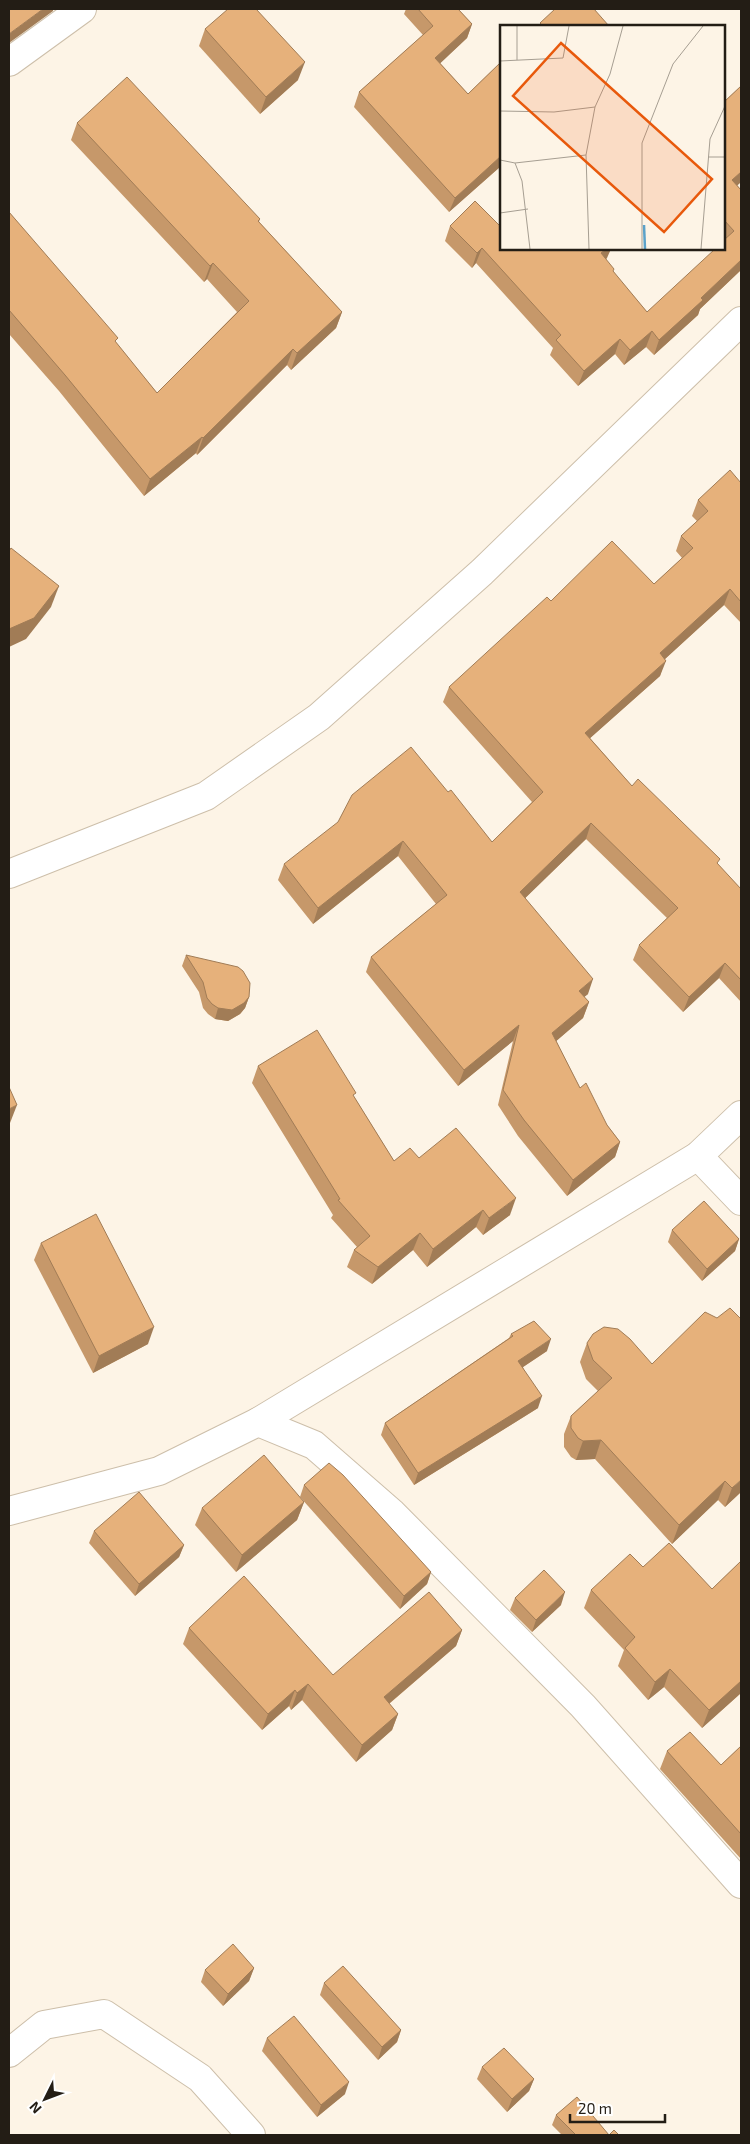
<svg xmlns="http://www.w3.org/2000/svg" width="750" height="2144" font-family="'Exo 2',sans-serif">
<rect width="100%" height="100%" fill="#fdf4e6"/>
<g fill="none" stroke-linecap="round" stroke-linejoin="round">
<defs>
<g id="minor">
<polyline points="9,62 82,9"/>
<polyline points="9,874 206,796 319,717 482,572 741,321"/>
<polyline points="698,1156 741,1201"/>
<polyline points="258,1422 698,1156 741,1115"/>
<polyline points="9,1511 159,1471 258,1422 314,1445 392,1513 583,1706 741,1884"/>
<polyline points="9,2053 44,2025 104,2014 200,2078 251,2135"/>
</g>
</defs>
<use href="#minor" stroke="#cdbfaa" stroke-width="30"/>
<use href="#minor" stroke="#fff" stroke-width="28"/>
</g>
<g fill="#c6986a">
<polygon points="406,9 458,9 472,24 467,38 440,63 468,94 501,62 501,167 501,166 449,212 354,107 359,92 423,35 404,14"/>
<polygon points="205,29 298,80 260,114 199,46"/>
<polygon points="741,86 741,182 737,185 741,190 741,270 700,309 698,315 654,355 646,347 624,365 615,354 578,386 550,355 553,348 476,263 472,268 445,241 450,226 501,228 607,258 606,259 613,272 647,312 724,249 724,101 724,102"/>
<polygon points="77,123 260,219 259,222 342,312 336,328 291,370 287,365 197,455 196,453 144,496 59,391 9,334 9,212 157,393 237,312 207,279 204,282 71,140"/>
<polygon points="741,483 741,623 724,605 665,659 660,676 590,738 632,786 718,865 741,889 741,1002 719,978 683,1012 633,960 639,945 667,918 586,839 525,898 588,994 584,997 589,1002 583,1018 556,1041 580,1088 607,1125 620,1142 615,1157 567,1196 518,1136 498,1105 513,1041 458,1086 366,972 371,957 436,904 398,856 313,924 278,880 284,864 448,792 492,842 532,802 443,702 449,687 551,601 654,584 682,558 676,551 681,536 697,521 692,516 698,500"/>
<polygon points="186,955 249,997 245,1008 240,1014 228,1021 215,1019 208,1014 203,1008 199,992 182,966"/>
<polygon points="258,1066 354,1097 394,1161 419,1158 510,1215 483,1235 476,1227 427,1267 413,1250 372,1284 347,1267 354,1250 357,1247 331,1218 333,1215 252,1083"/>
<polygon points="672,1230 739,1239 735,1251 702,1281 668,1242"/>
<polygon points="41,1243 148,1344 93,1373 34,1260"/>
<polygon points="511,1334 547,1351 523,1367 538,1408 414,1485 381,1435 385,1423 509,1338"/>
<polygon points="587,1343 741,1492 725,1507 718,1500 672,1544 595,1459 576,1460 571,1457 564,1447 564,1434 571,1416 598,1391 586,1379 580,1362"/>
<polygon points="304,1485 431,1572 427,1584 400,1609 300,1497"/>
<polygon points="304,1502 297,1520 236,1572 195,1525 202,1508"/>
<polygon points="94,1531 184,1545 179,1557 135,1596 89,1543"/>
<polygon points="741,1561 741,1693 702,1728 664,1687 648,1700 618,1666 624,1650 584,1608 591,1590 643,1567 712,1589"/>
<polygon points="515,1598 561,1605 532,1632 510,1610"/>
<polygon points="189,1628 333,1675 462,1630 456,1646 389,1704 398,1714 392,1730 356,1762 302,1700 291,1710 289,1706 262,1730 183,1644"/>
<polygon points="741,1746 741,1859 660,1769 667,1751 721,1765"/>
<polygon points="254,1968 249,1981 223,2006 201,1982 205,1970"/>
<polygon points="324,1983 401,2030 397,2042 378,2060 320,1995"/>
<polygon points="267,2038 345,2094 317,2117 262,2051"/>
<polygon points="482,2067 534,2079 529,2091 507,2112 477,2079"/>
<polygon points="556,2115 609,2135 619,2135 562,2135 552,2125"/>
</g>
<g fill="#a17c56">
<polygon points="43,9 53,9 53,11 9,43 9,34"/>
<polygon points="472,24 467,38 430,73 435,58"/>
<polygon points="305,62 298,80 260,114 266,97"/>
<polygon points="501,156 501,166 449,212 455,198"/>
<polygon points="741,172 741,182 727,195 732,180"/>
<polygon points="482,248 476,263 472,268 477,253"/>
<polygon points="606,249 611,249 607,258 596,268 601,253"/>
<polygon points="741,260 741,270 700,309 698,315 654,355 659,340 701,298"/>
<polygon points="213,263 207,279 204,282 210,266"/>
<polygon points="342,312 336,328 291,370 297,353"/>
<polygon points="652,331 646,347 624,365 630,350"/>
<polygon points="620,339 615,354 578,386 584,371"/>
<polygon points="293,349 287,365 197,455 203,438"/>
<polygon points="202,437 196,453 144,496 150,479"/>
<polygon points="59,586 51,607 26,639 9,647 9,629"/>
<polygon points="730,589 724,605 654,669 660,653"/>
<polygon points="666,661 660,676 579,748 585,733"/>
<polygon points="591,823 586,839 515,908 520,892"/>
<polygon points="403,841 398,856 313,924 318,908"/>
<polygon points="725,963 719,978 683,1012 689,997"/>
<polygon points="593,979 588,994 573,1006 579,991"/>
<polygon points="249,997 245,1008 240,1014 228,1021 215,1019 218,1008"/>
<polygon points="589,1002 583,1018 547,1049 552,1033"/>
<polygon points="519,1025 513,1041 458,1086 464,1070"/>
<polygon points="17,1105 10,1123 9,1123 9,1109"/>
<polygon points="620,1142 615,1157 567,1196 573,1180"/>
<polygon points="516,1198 510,1215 483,1235 489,1218"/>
<polygon points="483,1210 476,1227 427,1267 433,1249"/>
<polygon points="420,1233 413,1250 372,1284 378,1267"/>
<polygon points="739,1239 735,1251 702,1281 707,1269"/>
<polygon points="154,1327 148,1344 93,1373 99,1356"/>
<polygon points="551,1339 547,1351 514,1373 518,1361"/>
<polygon points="542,1396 538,1408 414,1485 418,1473"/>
<polygon points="601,1440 595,1459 576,1460 583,1441"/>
<polygon points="741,1480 741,1492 725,1507 732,1488"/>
<polygon points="725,1481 718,1500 672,1544 679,1525"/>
<polygon points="304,1502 297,1520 236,1572 242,1555"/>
<polygon points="184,1545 179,1557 135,1596 139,1584"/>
<polygon points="431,1572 427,1584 400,1609 404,1596"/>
<polygon points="565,1592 561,1605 532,1632 536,1620"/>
<polygon points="462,1630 456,1646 378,1713 384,1697"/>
<polygon points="670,1669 664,1687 648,1700 655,1682"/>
<polygon points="741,1681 741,1693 702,1728 709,1710"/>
<polygon points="308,1684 302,1700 291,1710 297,1693"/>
<polygon points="295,1690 289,1706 262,1730 268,1714"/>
<polygon points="398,1714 392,1730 356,1762 362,1745"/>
<polygon points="254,1968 249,1981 223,2006 228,1994"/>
<polygon points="401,2030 397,2042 378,2060 382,2047"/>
<polygon points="534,2079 529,2091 507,2112 512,2099"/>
<polygon points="349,2082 345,2094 317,2117 321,2105"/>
</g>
<g fill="#e6b17b" stroke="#a17c56">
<polygon points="9,9 43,9 9,34"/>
<polygon points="228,9 256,9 305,62 266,97 205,29"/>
<polygon points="418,9 458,9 472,24 435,58 468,94 501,62 501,156 455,198 359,92 433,26"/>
<polygon points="555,9 594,9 609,26 543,26 540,23"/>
<polygon points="127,77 260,219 258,221 342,312 297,353 293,349 203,438 202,437 150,479 65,375 9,310 9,212 118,338 115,341 157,393 249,301 213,263 210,266 77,123"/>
<polygon points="741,86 741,172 732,180 741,190 741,260 701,298 703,300 659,340 652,331 630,350 620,339 584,371 556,340 561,335 482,248 477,253 450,226 475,201 501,227 501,249 606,249 601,253 614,269 613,271 647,312 715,249 724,249 724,240 734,231 724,220 724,101 724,102"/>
<polygon points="730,470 741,483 741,602 730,589 660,653 666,661 585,733 632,786 638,779 720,859 717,863 741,889 741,980 725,963 689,997 639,945 678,908 591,823 520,892 593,979 579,991 589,1002 552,1033 580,1088 586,1083 607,1125 620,1142 573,1180 524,1120 503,1090 519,1025 464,1070 371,957 447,895 403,841 318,908 284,864 338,822 352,795 411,747 448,792 451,790 492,842 543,792 449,687 547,597 551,601 612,541 654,584 693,548 681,536 708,511 698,500"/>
<polygon points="11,548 59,586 34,618 9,629 9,551"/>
<polygon points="186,955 238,967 243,971 250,983 249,997 244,1003 232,1010 218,1008 212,1004 207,998 203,982"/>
<polygon points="317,1030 356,1093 353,1095 394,1161 410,1148 419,1158 456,1128 516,1198 489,1218 483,1210 433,1249 420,1233 378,1267 354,1250 370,1236 338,1200 340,1199 258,1066"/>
<polygon points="9,1087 17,1105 9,1109"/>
<polygon points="704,1201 739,1239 707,1269 672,1230"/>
<polygon points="96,1214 154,1327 99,1356 41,1243"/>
<polygon points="730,1308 741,1319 741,1480 732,1488 725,1481 679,1525 601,1440 583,1441 578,1438 571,1428 571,1416 612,1378 593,1360 587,1343 593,1334 604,1327 618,1329 630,1339 652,1364 705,1312 717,1318"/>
<polygon points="534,1321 551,1339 518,1361 542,1396 418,1473 385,1423 513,1336 511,1334"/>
<polygon points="264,1455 304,1502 242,1555 202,1508"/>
<polygon points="329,1463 343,1475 431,1572 404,1596 304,1485"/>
<polygon points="139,1492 184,1545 139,1584 94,1531"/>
<polygon points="669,1543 712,1589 741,1561 741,1681 709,1710 670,1669 655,1682 625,1648 635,1637 591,1590 630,1554 643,1567"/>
<polygon points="544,1570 565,1592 536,1620 515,1598"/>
<polygon points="244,1576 333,1675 429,1592 462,1630 384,1697 398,1714 362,1745 308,1684 297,1693 295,1690 268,1714 189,1628"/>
<polygon points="690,1732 721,1765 741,1746 741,1834 667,1751"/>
<polygon points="233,1944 254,1968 228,1994 205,1970"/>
<polygon points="343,1966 401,2030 382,2047 324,1983"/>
<polygon points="294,2016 349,2082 321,2105 267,2038"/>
<polygon points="504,2048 534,2079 512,2099 482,2067"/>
<polygon points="577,2097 609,2135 614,2130 619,2135 576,2135 556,2115"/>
</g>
<g transform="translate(500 25)">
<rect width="225" height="225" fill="#fdf4e6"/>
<path fill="none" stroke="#5aa1c9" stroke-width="2.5" d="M144 200 145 224"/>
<path fill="none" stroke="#a69e92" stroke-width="1" d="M17 1V35M0 36 63 33 69 1M0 86 54 87 95 82 110 49 123 1M208 132H225M0 135 15 138 22 156 30 224M15 138 86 130M0 188 28 184M89 224 86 130 95 82M142 224V118L173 39 203 1M201 224 210 114 225 81"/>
<path fill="#e8590c" fill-opacity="0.15" stroke="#e8590c" stroke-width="2.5" d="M61 18 212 154 164 207 13 71Z"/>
<rect width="225" height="225" fill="none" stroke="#231d15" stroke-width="2.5"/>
</g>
<rect width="750" height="2144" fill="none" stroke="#231d15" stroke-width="20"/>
<g transform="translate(45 2099) rotate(228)" stroke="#ffffff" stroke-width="4" paint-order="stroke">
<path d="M0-4L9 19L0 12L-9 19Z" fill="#231d15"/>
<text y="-8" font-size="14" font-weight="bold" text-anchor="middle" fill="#231d15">N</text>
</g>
<path d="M570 2114v8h95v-8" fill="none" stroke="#231d15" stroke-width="2.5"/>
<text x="578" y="2114" font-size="15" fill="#231d15" stroke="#ffffff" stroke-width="4" paint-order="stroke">20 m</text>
</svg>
